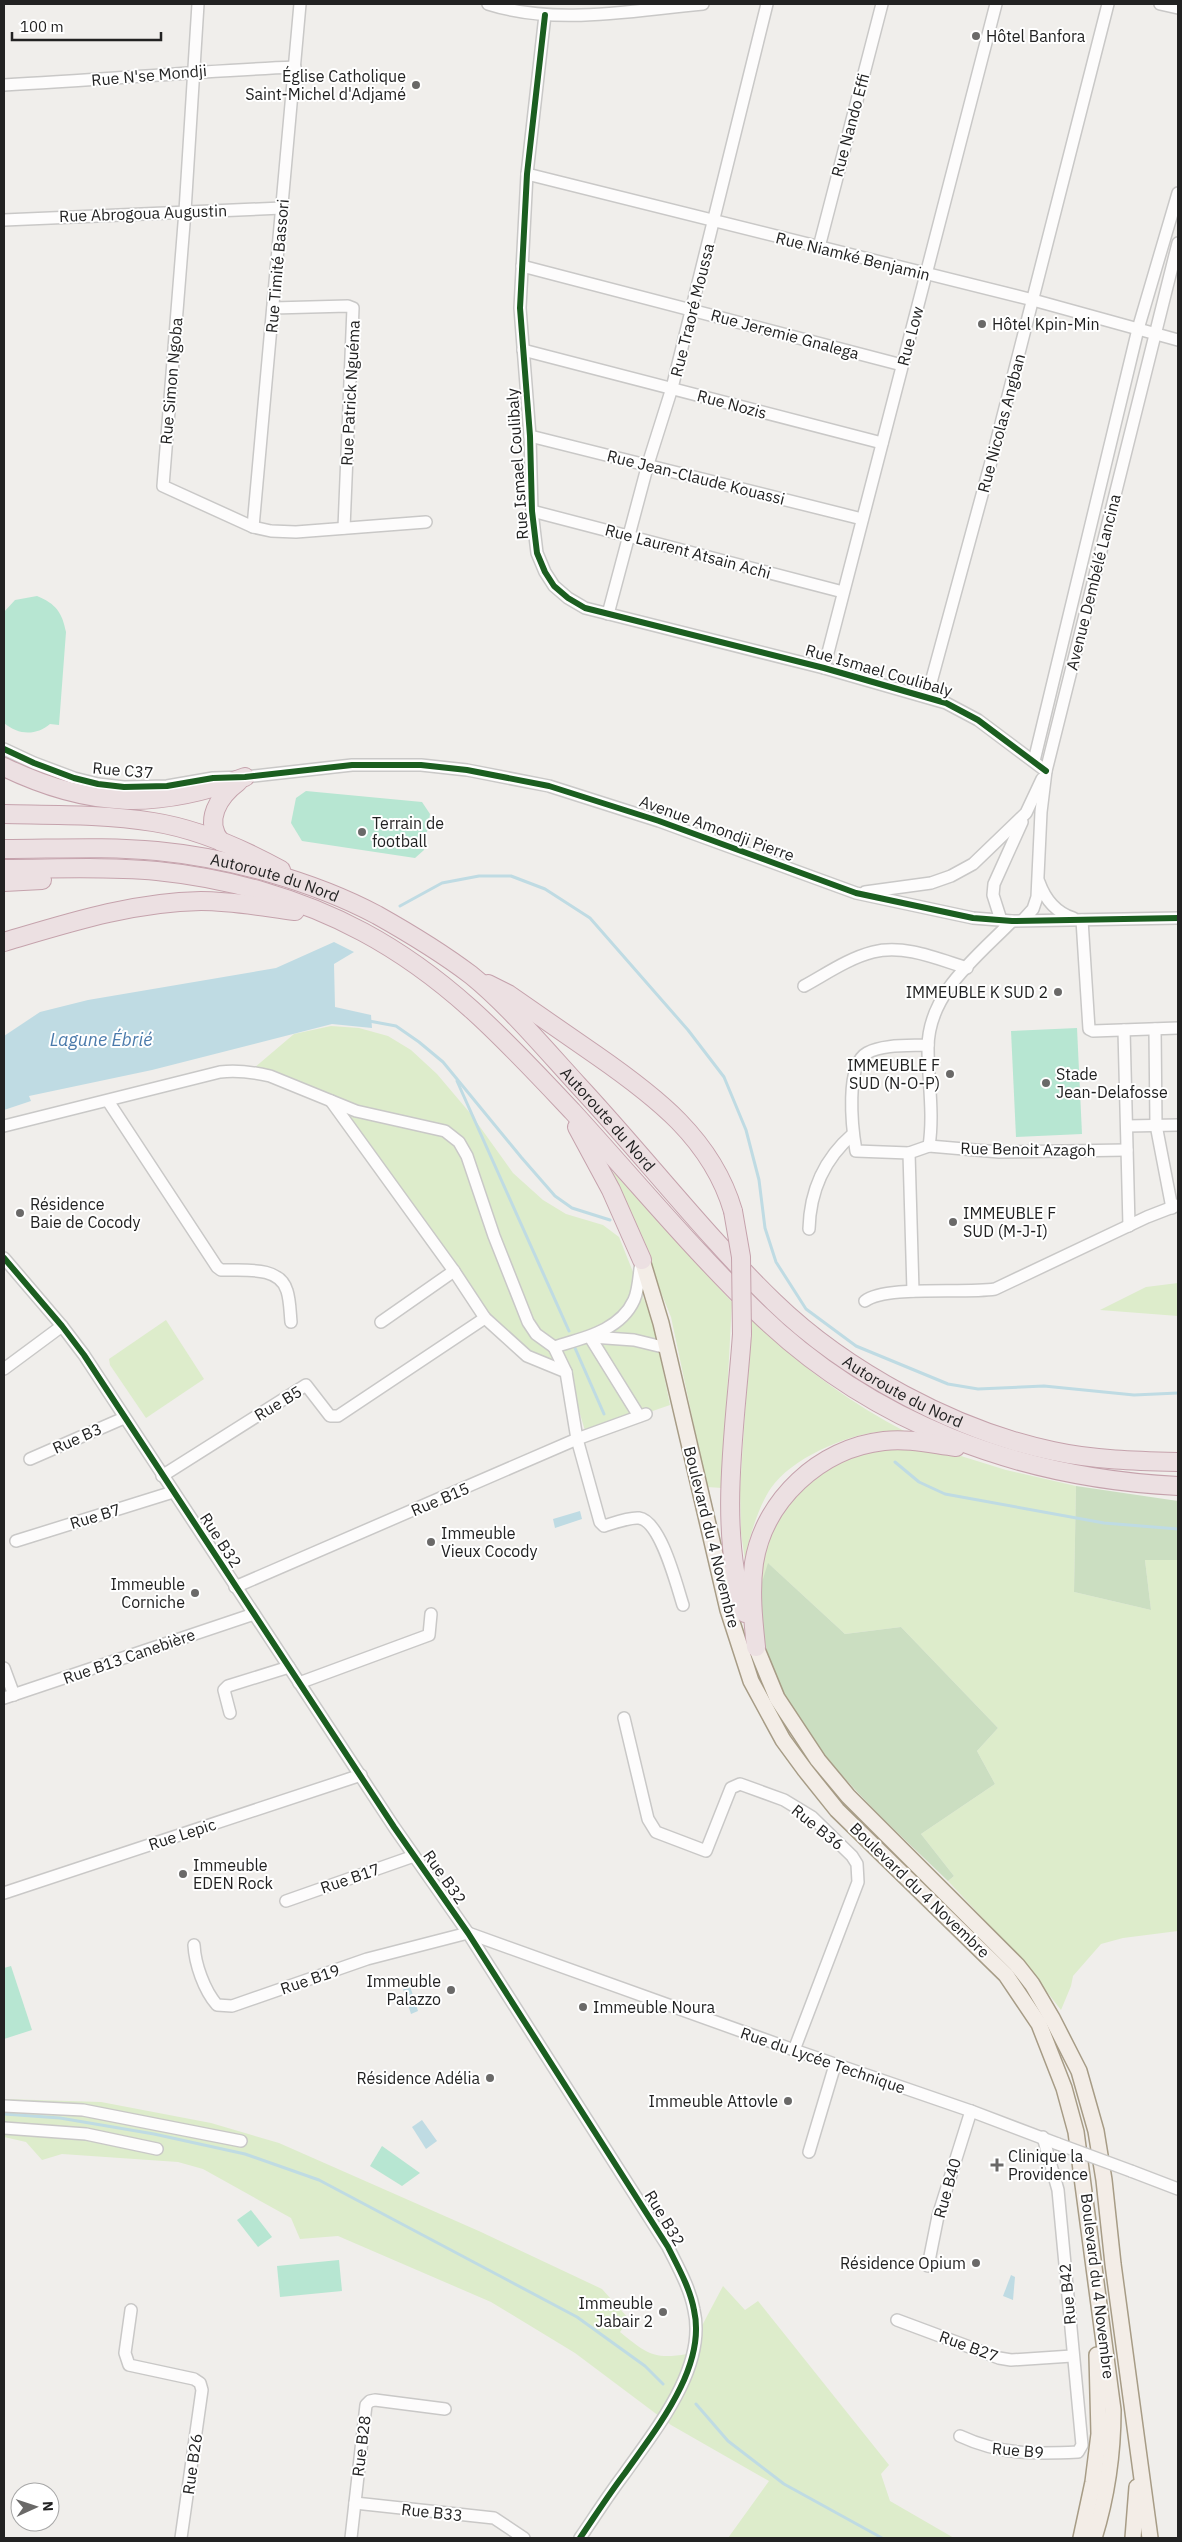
<svg xmlns="http://www.w3.org/2000/svg" width="1182" height="2542" font-family="'IBM Plex Sans',sans-serif">
<rect width="100%" height="100%" fill="#f0eeeb"/>
<g fill="#ddeccb">
<polygon points="331,1026 359,1028 388,1036 411,1050 437,1074 470,1113 513,1173 543,1200 566,1214 603,1225 619,1237 653,1322 670,1405 586,1434 568,1374 532,1354 494,1320 433,1231 334,1107 247,1074 294,1034"/>
<polygon points="612,1171 732,1302 722,1488 707,1487 671,1317"/>
<polygon points="1178,1283 1178,1316 1100,1310 1146,1287"/>
<path d="M751 1319C798 1364 848 1402 906 1432 897 1432 888 1431 879 1432 845 1435 791 1459 771 1488 759 1505 748 1540 745 1560L741 1533 740 1490Z"/>
<polygon points="166,1320 204,1379 146,1418 110,1365 109,1359"/>
<path d="M886 1447 948 1452 1006 1470 1076 1486 1074 1592 1151 1610 1145 1560H1178V1931L1123 1938 1101 1944 1073 1976 1071 1986 1061 2010 1023 1961 948 1881 954 1876 921 1834 995 1784 977 1751 998 1728 901 1627 845 1634 769 1564 760 1591C760 1575 760 1561 764 1546 776 1509 813 1470 849 1457 860 1452 874 1450 886 1447Z"/>
<path d="M4 2099 101 2102 211 2123 279 2143 481 2232 602 2289 629 2319 620 2332C646 2353 653 2360 687 2354L723 2286 745 2310 758 2301 889 2465 881 2474 890 2501 954 2538H728L769 2481 671 2425 575 2353 491 2302 338 2236 300 2239 291 2218 203 2169 178 2162 62 2154 42 2160 26 2142 4 2137Z"/>
</g>
<g fill="#cbdec1">
<polygon points="1076,1486 1178,1501 1178,1560 1145,1560 1151,1610 1074,1592"/>
<path d="M768 1563 845 1634 901 1627 998 1728 977 1751 995 1784 921 1834 954 1876 948 1881C873 1808 754 1709 760 1593 761 1583 765 1573 768 1563Z"/>
</g>
<g fill="#b7e6d2">
<path d="M37 596C56 604 62 612 66 632L59 725 50 724C36 736 18 735 4 723V612L15 600Z"/>
<polygon points="306,791 422,802 430,814 424,850 415,858 302,841 291,823 296,798"/>
<polygon points="1077,1028 1082,1134 1016,1137 1011,1031"/>
<polygon points="11,1966 32,2030 4,2039 4,1968"/>
<polygon points="382,2146 420,2173 402,2186 370,2166"/>
<polygon points="251,2210 272,2237 258,2247 237,2220"/>
<polygon points="339,2260 342,2291 280,2297 277,2266"/>
</g>
<g fill="#bfdbe3">
<polygon points="334,942 354,952 334,964 335,1007 371,1015 372,1028 332,1024 152,1070 29,1096 31,1101 4,1110 4,1036 40,1012 88,1000 276,968"/>
<polygon points="580,1511 582,1519 555,1528 553,1519"/>
<polygon points="410,1986 418,2011 411,2014 403,1989"/>
<polygon points="422,2120 437,2141 426,2149 412,2127"/>
<polygon points="1011,2275 1015,2277 1013,2300 1003,2296"/>
</g>
<g fill="none" stroke-linecap="round" stroke-linejoin="round">
<g stroke="#bfdbe3" stroke-width="3">
<polyline points="400,906 442,883 479,876 511,876 545,889 590,918 688,1030 724,1077 746,1130 759,1180 765,1228 776,1262 806,1309 856,1346 948,1384 978,1389 1044,1386 1134,1395 1178,1393"/>
<polyline points="369,1021 396,1026 419,1042 443,1062 521,1157 555,1196 572,1208 610,1220"/>
<polyline points="457,1081 569,1331"/>
<polyline points="575,1348 604,1414"/>
<polyline points="895,1462 919,1482 945,1494 1104,1523 1178,1529"/>
<polyline points="4,2114 60,2118 154,2134 245,2154 319,2180 577,2317 645,2366 663,2384"/>
<polyline points="696,2404 728,2441 784,2484 882,2538"/>
</g>
<defs>
<g id="minor">
<polyline points="198,4 185,211 163,486 253,527 271,531 296,532 426,522"/>
<path d="M488 4C557 26 633 10 703 4"/>
<polyline points="1160,4 1178,8"/>
<polyline points="545,15 527,174 520,308 530,436 532,511 537,553 545,572 554,586 568,598 585,608 824,668 946,703 978,720 1046,771"/>
<path d="M4 85C101 80 197 71 295 67"/>
<polyline points="527,174 1033,300 1178,340"/>
<polyline points="4,220 282,208"/>
<polyline points="819,247 882,4"/>
<polyline points="522,266 902,365"/>
<polyline points="273,308 348,306 353,308 344,528"/>
<polyline points="523,350 882,443"/>
<polyline points="530,436 862,519"/>
<polyline points="532,511 843,592"/>
<polyline points="253,527 300,4"/>
<polyline points="608,614 648,464 672,388 767,4"/>
<polyline points="824,668 996,4"/>
<polyline points="927,697 995,447 1108,4"/>
<polyline points="4,749 34,763 74,778 98,784 124,787 167,786 213,778 245,777 352,765 421,765 467,770 549,786 659,821 856,893 973,918 1012,921 1178,918"/>
<polyline points="1034,761 1138,329 1178,193"/>
<path d="M1039 882C1045 899 1055 912 1073 918"/>
<polyline points="865,892 931,883 951,876 973,864 1026,813 1042,779"/>
<polyline points="1001,920 993,895 994,884 1022,822"/>
<polyline points="1023,920 1033,909 1037,897 1041,812 1046,771 1178,243"/>
<polyline points="1082,920 1089,1029 1093,1031 1178,1028"/>
<path d="M804 986C826 974 849 958 873 952 904 944 938 959 967 968"/>
<polyline points="1155,1029 1156,1125 1172,1208"/>
<polyline points="1124,1030 1129,1226"/>
<path d="M108 1101 217 1267 221 1270C242 1271 280 1265 287 1291 290 1300 290 1312 291 1322"/>
<polyline points="331,1101 454,1271 485,1318 527,1356 566,1372"/>
<path d="M4 1126 220 1072C237 1070 253 1072 270 1076L356 1111 445 1131 459 1142 467 1156 494 1236 528 1322 536 1334 554 1347C583 1338 620 1331 634 1300 639 1289 639 1273 641 1262"/>
<polyline points="1127,1126 1178,1125"/>
<polyline points="929,1146 999,1152 1127,1150"/>
<path d="M909 1153 856 1151C852 1128 845 1065 867 1053 883 1044 910 1046 928 1045"/>
<path d="M809 1229C810 1191 824 1159 853 1134"/>
<path d="M4 1258 62 1326 84 1355 394 1827 468 1933 668 2247C678 2267 690 2288 694 2310 707 2367 656 2429 625 2473 609 2494 595 2516 580 2538"/>
<path d="M913 1291 909 1153 929 1146C934 1113 928 1081 928 1048 928 993 977 957 1012 921"/>
<path d="M865 1301C886 1285 964 1294 995 1289L1147 1217 1178 1205"/>
<polyline points="381,1322 454,1271"/>
<polyline points="590,1337 639,1416"/>
<polyline points="592,1337 634,1340 667,1348"/>
<path d="M554 1347 566 1372 577 1439 600 1522 604 1526C614 1523 629 1517 639 1518 661 1521 677 1587 683 1605"/>
<polyline points="4,1369 62,1326"/>
<polyline points="30,1459 124,1418"/>
<polyline points="162,1476 306,1385 330,1416 338,1416 485,1318"/>
<polyline points="16,1541 173,1492"/>
<polyline points="235,1587 577,1439 646,1414"/>
<polyline points="4,1668 14,1695"/>
<polyline points="299,1683 429,1635 431,1614"/>
<polyline points="4,1698 254,1614"/>
<polyline points="230,1713 224,1690 228,1686 289,1667"/>
<polyline points="624,1718 648,1819 656,1832 706,1851 731,1788 740,1784 784,1800 812,1817 852,1856 857,1864 858,1882 794,2050"/>
<polyline points="4,1893 361,1775"/>
<polyline points="286,1901 414,1856"/>
<polyline points="468,1933 794,2050 971,2111 1058,2144"/>
<path d="M194 1945C195 1964 204 1990 217 2005L232 2006 367 1959 468 1933"/>
<polyline points="4,2106 83,2110 241,2141"/>
<polyline points="4,2128 86,2134 157,2149"/>
<polyline points="809,2152 835,2065"/>
<polyline points="1131,2171 1178,2189"/>
<polyline points="928,2266 938,2216 971,2111"/>
<polyline points="131,2310 125,2353 129,2365 194,2379 200,2383 202,2390 181,2538"/>
<polyline points="897,2320 999,2358 1011,2360 1072,2356"/>
<path d="M960 2436C1001 2455 1034 2454 1078 2452L1082 2445 1058 2190 1043 2137"/>
<polyline points="355,2503 494,2518 524,2538"/>
<polyline points="351,2538 366,2405 370,2401 375,2400 445,2409"/>
</g>
<g id="major">
<path d="M642 1260 661 1323 728 1610 751 1681 783 1740 805 1770 837 1810 1006 1975 1039 2024 1064 2088 1076 2132 1113 2410C1113 2454 1107 2496 1094 2538"/>
<polyline points="756,1647 777,1698 818,1760 848,1796 1017,1965 1032,1984 1052,2018 1079,2071 1096,2131 1104,2180 1113,2264 1150,2538"/>
<polyline points="1081,2538 1093,2482 1099,2434 1097,2355"/>
<polyline points="1133,2538 1137,2487"/>
</g>
<g id="highway">
<path d="M4 767C89 808 157 810 245 777"/>
<path d="M4 814C53 815 104 814 153 822 198 829 241 848 281 870"/>
<path d="M221 842C203 821 219 796 238 782"/>
<path id="s1" d="M4 849C55 849 106 846 157 851 229 858 313 881 377 915 409 933 442 953 471 975 508 1005 545 1049 578 1085 644 1156 704 1234 774 1302 845 1371 956 1431 1053 1451 1094 1460 1137 1461 1178 1462"/>
<path d="M4 869C54 869 106 866 157 871 227 878 300 898 363 932 449 978 507 1042 573 1112 633 1178 693 1250 757 1312 872 1424 1020 1478 1178 1486"/>
<polyline points="4,882 42,880"/>
<path d="M4 942C68 923 133 902 201 901 233 901 264 907 295 911"/>
<path d="M488 984 508 994C538 1015 567 1035 596 1055 655 1096 712 1139 733 1211"/>
<polyline points="577,1127 611,1190 642,1260"/>
<path d="M742 1334C736 1422 717 1528 745 1613"/>
<path d="M756 1647C753 1619 750 1591 754 1563 764 1500 820 1448 884 1441 908 1438 932 1444 956 1447"/>
</g>
</defs>
<use href="#minor" stroke="#c9c8c7" stroke-width="14"/>
<use href="#major" stroke="#a79c86" stroke-width="18"/>
<use href="#highway" stroke="#c5a2ac" stroke-width="20"/>
<use href="#minor" stroke="#fdfcfc" stroke-width="11"/>
<use href="#major" stroke="#f3ede7" stroke-width="15"/>
<use href="#highway" stroke="#ece0e2" stroke-width="18"/>
<defs>
<polyline id="minor-bridge" points="1058,2144 1131,2171"/>
<polyline id="highway-bridge" points="733,1211 741,1257 742,1334"/>
</defs>
<use href="#minor-bridge" stroke="#c9c8c7" stroke-width="14" stroke-linecap="butt"/>
<use href="#highway-bridge" stroke="#c5a2ac" stroke-width="20" stroke-linecap="butt"/>
<use href="#minor-bridge" stroke="#fdfcfc" stroke-width="11"/>
<use href="#highway-bridge" stroke="#ece0e2" stroke-width="18"/>
<defs>
<g id="cycleway">
<polyline points="545,15 527,174 520,308 530,436 532,511 537,553 545,572 554,586 568,598 585,608 824,668 946,703 978,720 1046,771"/>
<polyline points="4,749 34,763 74,778 98,784 124,787 167,786 213,778 245,777 352,765 421,765 467,770 549,786 659,821 856,893 973,918 1012,921 1178,918"/>
<path d="M4 1258 62 1326 84 1355 394 1827 468 1933 668 2247C678 2267 690 2288 694 2310 707 2367 656 2429 625 2473 609 2494 595 2516 580 2538"/>
</g>
</defs>
<use href="#cycleway" stroke="#fff" stroke-width="9"/>
<use href="#cycleway" stroke="#1b5e20" stroke-width="6"/>
</g>
<g fill="#6a6968" stroke="#fff" stroke-width="2">
<circle cx="976" cy="36" r="5"/>
<circle cx="416" cy="85" r="5"/>
<circle cx="982" cy="324" r="5"/>
<circle cx="362" cy="832" r="5"/>
<circle cx="1058" cy="992" r="5"/>
<circle cx="950" cy="1074" r="5"/>
<circle cx="1046" cy="1083" r="5"/>
<circle cx="20" cy="1213" r="5"/>
<circle cx="953" cy="1222" r="5"/>
<circle cx="431" cy="1542" r="5"/>
<circle cx="195" cy="1593" r="5"/>
<circle cx="183" cy="1874" r="5"/>
<circle cx="451" cy="1990" r="5"/>
<circle cx="583" cy="2007" r="5"/>
<circle cx="490" cy="2078" r="5"/>
<circle cx="788" cy="2101" r="5"/>
<path d="M994.5 2157.5h5v5h5v5h-5v5h-5v-5h-5v-5h5z"/>
<circle cx="976" cy="2263" r="5"/>
<circle cx="663" cy="2312" r="5"/>
</g>
<g text-anchor="middle" dominant-baseline="central" stroke-width="4" stroke-linejoin="round" paint-order="stroke">
<g font-size="16" fill="#222" stroke="#fff" text-anchor="start">
<text x="986" y="36">Hôtel Banfora</text>
<text x="406" y="76" text-anchor="end">Église Catholique<tspan x="406" dy="18">Saint-Michel d'Adjamé</tspan></text>
<text x="992" y="324">Hôtel Kpin-Min</text>
<text x="372" y="823">Terrain de<tspan x="372" dy="18">football</tspan></text>
<text x="1048" y="992" text-anchor="end">IMMEUBLE K SUD 2</text>
<text x="940" y="1065" text-anchor="end">IMMEUBLE F<tspan x="940" dy="18">SUD (N-O-P)</tspan></text>
<text x="1056" y="1074">Stade<tspan x="1056" dy="18">Jean-Delafosse</tspan></text>
<text x="30" y="1204">Résidence<tspan x="30" dy="18">Baie de Cocody</tspan></text>
<text x="963" y="1213">IMMEUBLE F<tspan x="963" dy="18">SUD (M-J-I)</tspan></text>
<text x="441" y="1533">Immeuble<tspan x="441" dy="18">Vieux Cocody</tspan></text>
<text x="185" y="1584" text-anchor="end">Immeuble<tspan x="185" dy="18">Corniche</tspan></text>
<text x="193" y="1865">Immeuble<tspan x="193" dy="18">EDEN Rock</tspan></text>
<text x="441" y="1981" text-anchor="end">Immeuble<tspan x="441" dy="18">Palazzo</tspan></text>
<text x="593" y="2007">Immeuble Noura</text>
<text x="480" y="2078" text-anchor="end">Résidence Adélia</text>
<text x="778" y="2101" text-anchor="end">Immeuble Attovle</text>
<text x="1008" y="2156">Clinique la<tspan x="1008" dy="18">Providence</tspan></text>
<text x="966" y="2263" text-anchor="end">Résidence Opium</text>
<text x="653" y="2303" text-anchor="end">Immeuble<tspan x="653" dy="18">Jabair 2</tspan></text>
</g>
<g font-size="16" fill="#222" stroke="#fff">
<text transform="translate(149 75) rotate(-5)">Rue N'se Mondji</text>
<text transform="translate(850 125) rotate(-75)">Rue Nando Effi</text>
<text transform="translate(143 213) rotate(-2)">Rue Abrogoua Augustin</text>
<text transform="translate(853 256) rotate(14)">Rue Niamké Benjamin</text>
<text transform="translate(277 266) rotate(-85)">Rue Timité Bassori</text>
<text transform="translate(692 310) rotate(-76)">Rue Traoré Moussa</text>
<text transform="translate(785 334) rotate(15)">Rue Jeremie Gnalega</text>
<text transform="translate(910 336) rotate(-75)">Rue Low</text>
<text transform="translate(171 381) rotate(-85)">Rue Simon Ngoba</text>
<text transform="translate(350 393) rotate(-87)">Rue Patrick Nguéma</text>
<text transform="translate(732 404) rotate(15)">Rue Nozis</text>
<text transform="translate(1001 423) rotate(-75)">Rue Nicolas Angban</text>
<text transform="translate(517 464) rotate(-94)">Rue Ismael Coulibaly</text>
<text transform="translate(696 477) rotate(14)">Rue Jean-Claude Kouassi</text>
<text transform="translate(688 551) rotate(15)">Rue Laurent Atsain Achi</text>
<text transform="translate(1093 582) rotate(-76)">Avenue Dembélé Lancina</text>
<text transform="translate(879 670) rotate(16)">Rue Ismael Coulibaly</text>
<text transform="translate(123 770) rotate(5)">Rue C37</text>
<text transform="translate(717 828) rotate(20)">Avenue Amondji Pierre</text>
<text stroke="none"><textPath href="#s1" startOffset="274">Autoroute du Nord</textPath></text>
<text stroke="none"><textPath href="#s1" startOffset="694">Autoroute du Nord</textPath></text>
<text transform="translate(1028 1149) rotate(1)">Rue Benoit Azagoh</text>
<text stroke="none"><textPath href="#s1" startOffset="1099">Autoroute du Nord</textPath></text>
<text transform="translate(278 1403) rotate(-31)">Rue B5</text>
<text transform="translate(77 1438) rotate(-24)">Rue B3</text>
<text transform="translate(440 1499) rotate(-23)">Rue B15</text>
<text transform="translate(95 1516) rotate(-17)">Rue B7</text>
<text transform="translate(712 1537) rotate(76)">Boulevard du 4 Novembre</text>
<text transform="translate(221 1540) rotate(57)">Rue B32</text>
<text transform="translate(129 1656) rotate(-19)">Rue B13 Canebière</text>
<text transform="translate(818 1827) rotate(39)">Rue B36</text>
<text transform="translate(182 1834) rotate(-18)">Rue Lepic</text>
<text transform="translate(445 1877) rotate(55)">Rue B32</text>
<text transform="translate(350 1878) rotate(-19)">Rue B17</text>
<text transform="translate(920 1890) rotate(44)">Boulevard du 4 Novembre</text>
<text transform="translate(310 1979) rotate(-19)">Rue B19</text>
<text transform="translate(823 2060) rotate(19)">Rue du Lycée Technique</text>
<text transform="translate(947 2188) rotate(-74)">Rue B40</text>
<text transform="translate(665 2218) rotate(59)">Rue B32</text>
<text transform="translate(1098 2286) rotate(83)">Boulevard du 4 Novembre</text>
<text transform="translate(1067 2294) rotate(-95)">Rue B42</text>
<text transform="translate(969 2346) rotate(20)">Rue B27</text>
<text transform="translate(361 2446) rotate(-83)">Rue B28</text>
<text transform="translate(1018 2450) rotate(5)">Rue B9</text>
<text transform="translate(192 2464) rotate(-82)">Rue B26</text>
<text transform="translate(432 2512) rotate(6)">Rue B33</text>
</g>
<g font-size="18" font-style="italic" fill="#4a7aab" stroke="#fff">
<text x="101" y="1039">Lagune Ébrié</text>
</g>
</g>
<rect width="1182" height="2542" fill="none" stroke="#222222" stroke-width="10"/>
<g transform="translate(35 2507) rotate(87)"><circle r="24" fill="#ffffff" stroke="#a7a7a7"/>
<path d="M0-4L9 19L0 12L-9 19Z" fill="#6a6968"/>
<text y="-8" font-size="14" font-weight="bold" text-anchor="middle" fill="#222222">N</text>
</g>
<path d="M12 32v8h149v-8" fill="none" stroke="#222222" stroke-width="2.5"/>
<text x="20" y="32" font-size="15" fill="#222222" stroke="#ffffff" stroke-width="4" paint-order="stroke">100 m</text>
</svg>
